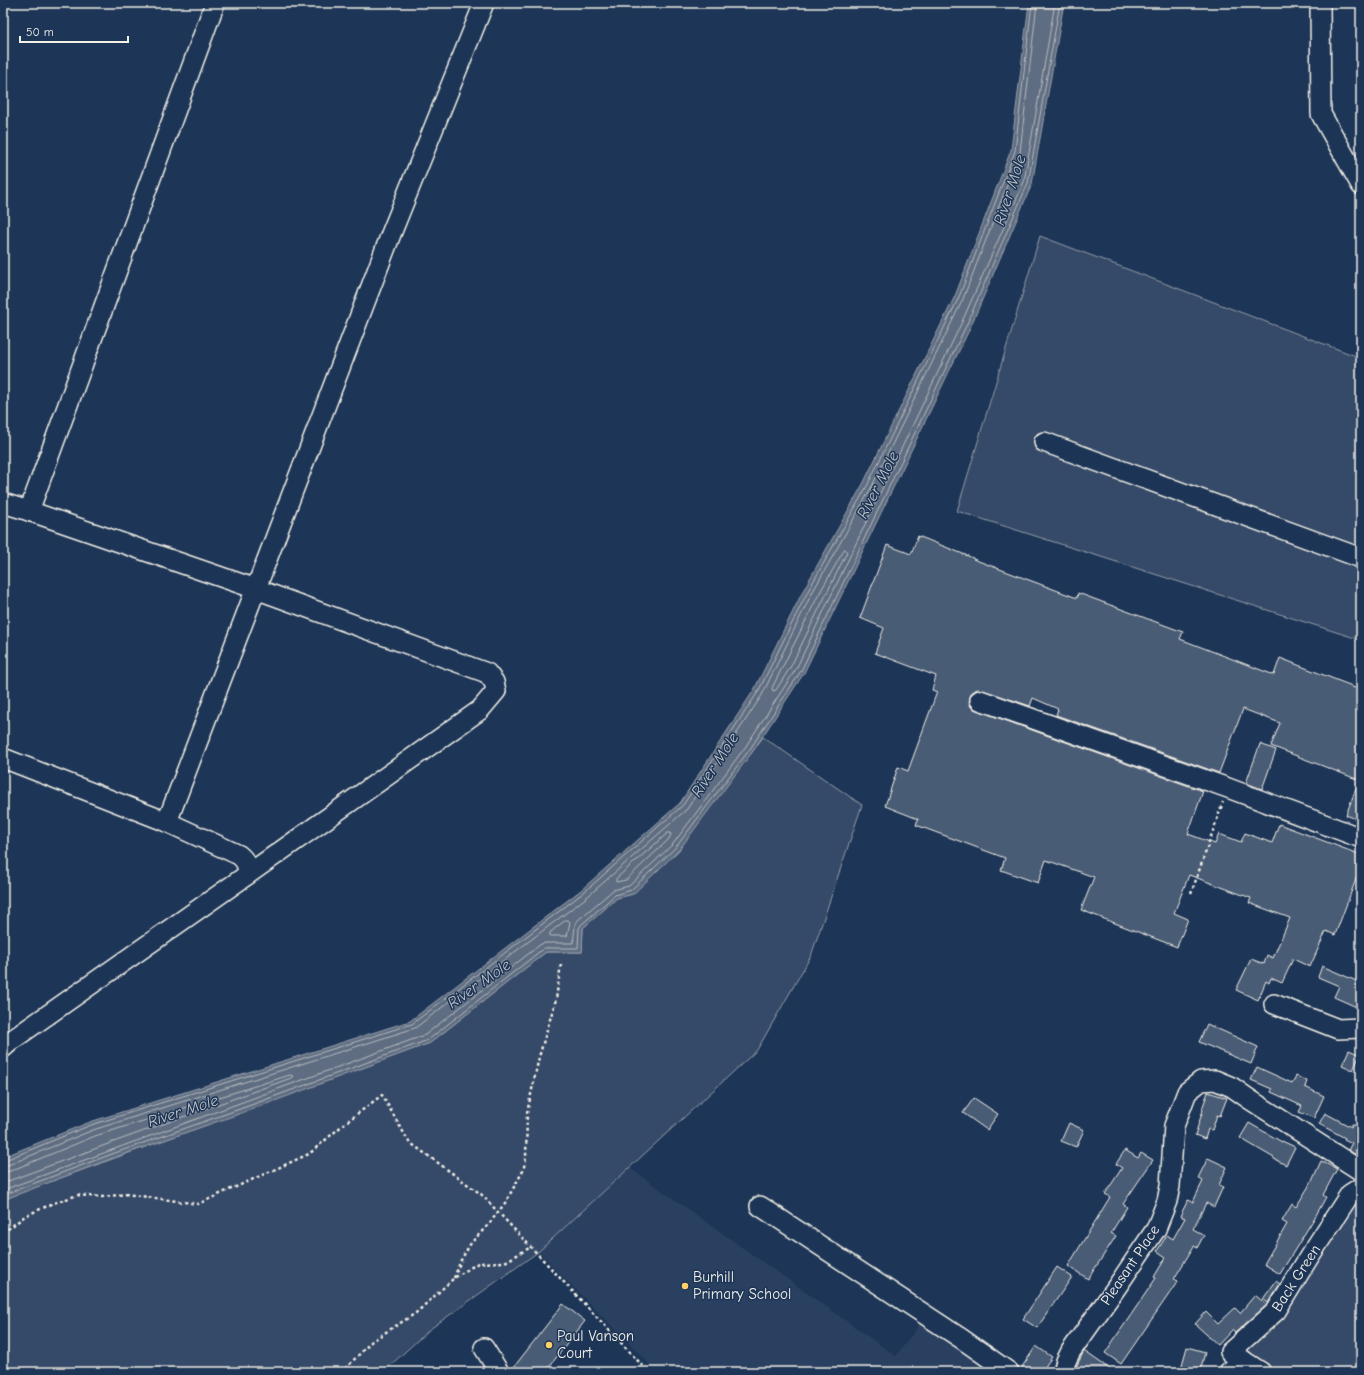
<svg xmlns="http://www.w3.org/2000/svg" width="1364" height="1375" font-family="'Comic Neue',sans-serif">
<rect width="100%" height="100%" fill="#1d3557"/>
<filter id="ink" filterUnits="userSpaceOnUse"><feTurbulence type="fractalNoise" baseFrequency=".025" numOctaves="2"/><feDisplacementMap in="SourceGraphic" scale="8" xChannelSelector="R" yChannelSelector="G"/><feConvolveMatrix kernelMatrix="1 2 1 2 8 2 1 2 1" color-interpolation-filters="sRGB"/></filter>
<g filter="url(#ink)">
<polygon fill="#2a4060" points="630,1168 896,1356 923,1320 999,1372 654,1372 646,1360 538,1252"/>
<g fill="#354a67" stroke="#949ea8">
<polygon points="1040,236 1361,358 1361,640 957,511"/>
<polygon points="763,737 862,805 811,956 757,1050 538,1252 430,1329 383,1372 3,1372 3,1199 430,1043 546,952 582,952 583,928 617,898 633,894 753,751"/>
<polygon points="1361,1194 1361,1372 1272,1372 1245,1352 1280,1318"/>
</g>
<polygon fill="#5e6d82" stroke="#9aa2ab" points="1029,3 1064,3 1032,184 970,328 804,673 753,751 679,850 633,894 617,898 583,928 582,952 546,952 430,1043 253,1109 113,1158 3,1200 3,1157 90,1122 410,1021 581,890 680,803 754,690 804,589 863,484 955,296 1011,150"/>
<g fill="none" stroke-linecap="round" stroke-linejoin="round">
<g stroke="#b8bcbf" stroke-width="1">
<polygon points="845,549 847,552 791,666 776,690 773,691 772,688 818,596"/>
<polygon points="668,833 670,833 671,835 668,840 626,880 616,882 616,879"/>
<polygon points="566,920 568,920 570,922 567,936 550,936 550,933"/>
<polyline points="3,1161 91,1125 412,1024 583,893 683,805 758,692 808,591 867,486 959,297 1015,151 1032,3"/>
<polyline points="3,1166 8,1165 93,1130 415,1028 587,897 687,809 762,695 812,593 871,488 963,299 1020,152 1037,3"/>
<polyline points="3,1172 10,1171 95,1136 290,1075 293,1076 291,1078 108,1144 3,1183"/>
<polyline points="3,1190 425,1035 541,944 546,943 573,943 575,926 577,921 613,890 629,886 673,844 746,746 796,669 961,324 1024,182 1055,3"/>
<polyline points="3,1195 112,1154 251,1105 428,1040 544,948 578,948 579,928 581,925 615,895 631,890 676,847 750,749 801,671 966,326 1028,183 1060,3"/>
</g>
</g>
<g fill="#485b74" stroke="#f4f1e8">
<polygon points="918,536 973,558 973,559 1077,598 1078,593 1183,632 1180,639 1274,675 1280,658 1352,686 1352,687 1361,690 1361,821 1346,815 1359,780 1271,746 1280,723 1243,709 1219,773 1056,715 1058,709 1033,698 1030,706 983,690 978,689 973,691 970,697 969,702 971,707 976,710 1203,791 1188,834 1215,844 1219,834 1241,842 1245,833 1272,843 1279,824 1361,855 1361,866 1335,935 1326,931 1310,967 1293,959 1282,983 1271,978 1269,983 1266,981 1258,1000 1236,990 1251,959 1264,964 1267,955 1273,958 1290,918 1249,903 1251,898 1189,875 1174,913 1188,919 1177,947 1081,910 1094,877 1046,860 1038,883 1001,870 1005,858 916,825 918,819 885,806 898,767 908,771 937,692 932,690 936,676 875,653 884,628 860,618 887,545 911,554"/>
<polygon points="1260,744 1276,750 1262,789 1246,783"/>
<polygon points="1322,966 1361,983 1361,1009 1334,997 1339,986 1318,977"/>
<polygon points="1207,1024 1258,1047 1251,1064 1199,1042"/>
<polygon points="1349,1050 1360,1055 1353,1070 1342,1065"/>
<polygon points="1257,1067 1292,1083 1296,1076 1307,1081 1305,1087 1324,1096 1314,1118 1299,1112 1302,1106 1271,1092 1272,1089 1251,1080"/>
<polygon points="1208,1092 1227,1098 1220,1116 1217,1115 1212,1130 1208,1129 1205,1139 1195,1135 1203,1110 1202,1109"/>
<polygon points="974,1098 998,1114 987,1130 963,1113"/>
<polygon points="1325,1113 1351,1127 1352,1124 1361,1129 1361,1158 1348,1150 1352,1143 1344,1139 1345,1138 1319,1124"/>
<polygon points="1069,1123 1084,1130 1076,1147 1061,1141"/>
<polygon points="1249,1123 1282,1142 1282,1141 1295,1147 1286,1165 1274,1159 1274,1158 1240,1138"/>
<polygon points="1125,1150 1138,1158 1141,1153 1153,1160 1123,1204 1127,1207 1111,1233 1116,1236 1088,1279 1068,1266 1110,1197 1105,1194 1122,1168 1116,1164"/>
<polygon points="1208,1158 1227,1167 1219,1185 1223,1187 1214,1207 1206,1203 1193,1229 1204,1235 1197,1248 1194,1246 1174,1279 1178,1281 1121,1364 1105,1353 1156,1278 1154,1277 1166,1257 1157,1251 1167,1235 1173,1239 1185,1218 1180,1216 1188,1200 1193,1202 1203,1181 1198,1178"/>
<polygon points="1321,1161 1337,1169 1323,1195 1326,1197 1315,1217 1280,1274 1264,1264 1287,1224 1282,1221 1292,1204 1296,1207 1312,1181"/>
<polygon points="1057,1267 1072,1277 1037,1328 1023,1319"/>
<polygon points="1276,1281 1280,1284 1268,1303 1263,1299"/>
<polygon points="1255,1295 1267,1305 1235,1333 1232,1330 1218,1345 1195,1324 1206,1312 1218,1324 1235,1308 1240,1313"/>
<polygon points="563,1304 585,1321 545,1372 510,1372"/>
<polygon points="1036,1346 1052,1357 1041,1372 1029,1372 1022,1367"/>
<polygon points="1187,1347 1205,1352 1200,1372 1180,1372"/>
<polygon points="1084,1351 1114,1372 1082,1372 1076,1367"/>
</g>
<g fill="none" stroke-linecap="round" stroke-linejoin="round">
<defs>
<g id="minor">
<polyline points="1320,3 1321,114 1361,185"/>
<polyline points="1044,442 1361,558"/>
<polyline points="3,503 29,511 256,589 487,673 494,682 496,691 480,710 247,875"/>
<polyline points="29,511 215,3"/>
<polyline points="980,700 1228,788 1361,838"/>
<polyline points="3,758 167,822"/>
<polyline points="1274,1004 1338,1029 1361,1028"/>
<path d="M3 1048 12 1040 247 875C248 865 246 861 239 855L167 822 391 234 484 3"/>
<polyline points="760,1206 962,1339 1009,1372"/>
<polyline points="484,1348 499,1372"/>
<polyline points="1063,1372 1066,1361 1071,1351 1116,1288 1156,1229 1167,1201 1170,1186 1174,1126 1187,1092 1201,1081 1215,1080 1232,1087 1249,1099 1361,1171"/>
<polyline points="1229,1372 1243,1360"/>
<polyline points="1261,1372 1230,1352 1276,1311 1309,1257 1350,1194 1361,1187"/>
</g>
</defs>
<use href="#minor" stroke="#f4f1e8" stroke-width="22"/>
<g stroke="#f4f1e8" stroke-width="2.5" stroke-dasharray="3 3" stroke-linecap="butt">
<polyline points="1191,894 1223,802"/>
<polyline points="3,1233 25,1216 54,1203 78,1195 102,1197 126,1194 198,1204 309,1154 344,1124 382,1095 409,1142 481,1194 640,1363 647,1372"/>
<polyline points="454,1278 461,1260 471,1243 489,1224 505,1203 523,1171 526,1158 527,1113 539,1057 556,999 561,964"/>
<polyline points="340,1372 346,1368 372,1341 416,1313 454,1278 478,1263 505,1262 531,1247"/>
</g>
<use href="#minor" stroke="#1d3557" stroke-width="19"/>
</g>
</g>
<g fill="#ffd166" stroke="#1d3557" stroke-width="1.5">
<circle cx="685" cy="1286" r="4"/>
<circle cx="549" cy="1345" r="4"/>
</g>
<g text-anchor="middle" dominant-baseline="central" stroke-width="3" stroke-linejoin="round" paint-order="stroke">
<g font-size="15" fill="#f4f1e8" stroke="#1d3557">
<text transform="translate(1130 1265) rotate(-56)">Pleasant Place</text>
<text transform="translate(1296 1278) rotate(-57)">Back Green</text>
</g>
<g font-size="15" fill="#f4f1e8" stroke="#1d3557" text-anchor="start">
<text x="693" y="1277">Burhill<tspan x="693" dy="17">Primary School</tspan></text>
<text x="557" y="1336">Paul Vanson<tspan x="557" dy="17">Court</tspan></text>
</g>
<g font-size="16" font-style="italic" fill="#c0c3c4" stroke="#1d3557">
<text transform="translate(1010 190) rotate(-72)">River Mole</text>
<text transform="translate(878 485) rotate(-63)">River Mole</text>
<text transform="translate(715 765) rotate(-57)">River Mole</text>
<text transform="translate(479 984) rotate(-35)">River Mole</text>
<text transform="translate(183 1111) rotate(-18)">River Mole</text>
</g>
</g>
<rect width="1364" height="1375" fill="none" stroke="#1d3557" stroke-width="16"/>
<rect x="8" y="8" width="1348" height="1359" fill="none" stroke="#f4f1e8" stroke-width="1.5" filter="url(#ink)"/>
<path d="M20 36v6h108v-6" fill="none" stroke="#f4f1e8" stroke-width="2"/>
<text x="26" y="36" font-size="12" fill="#f4f1e8" stroke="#1d3557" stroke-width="3" paint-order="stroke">50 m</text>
</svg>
